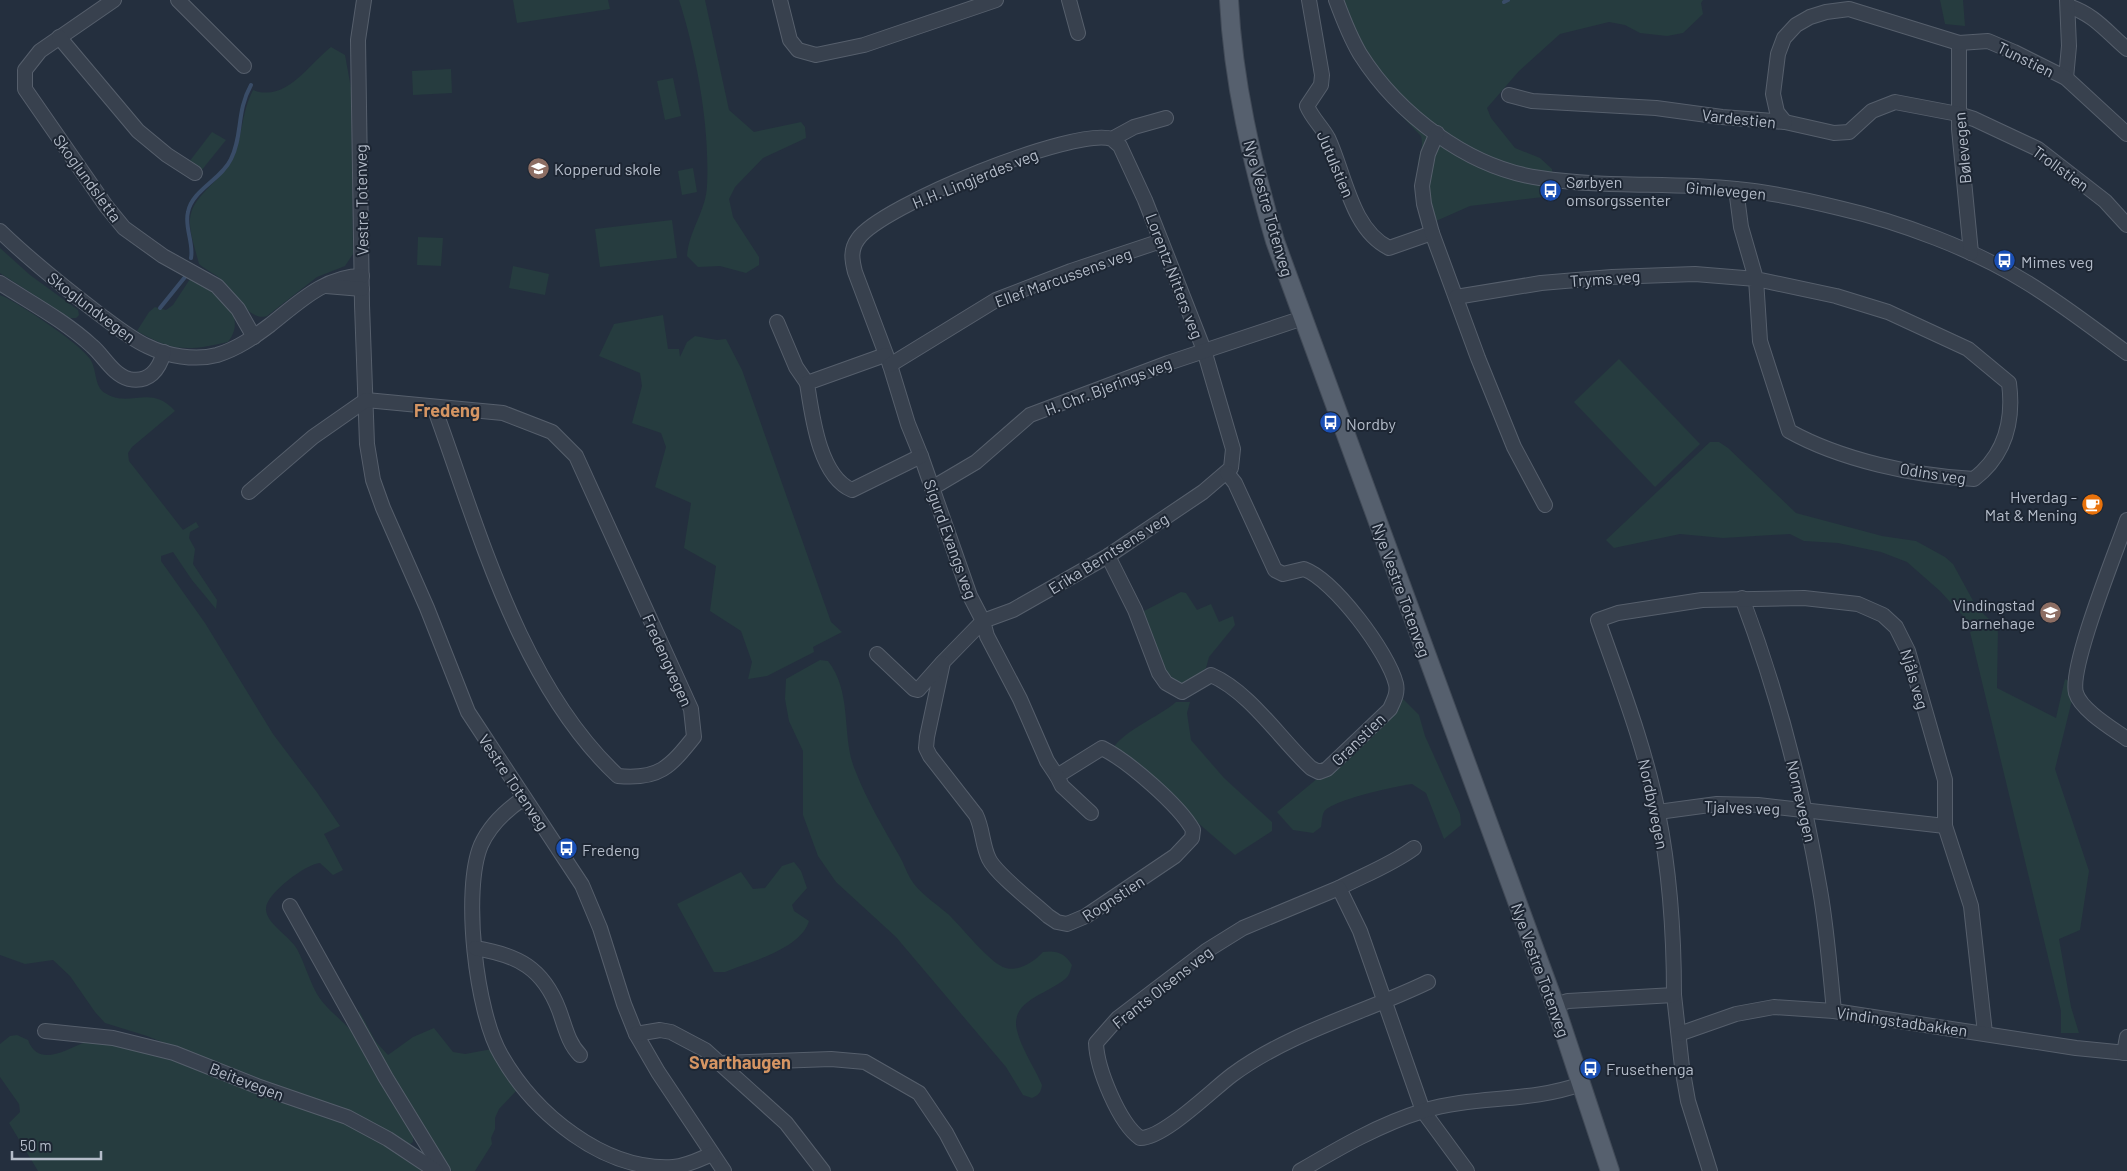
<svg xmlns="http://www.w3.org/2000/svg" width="2127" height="1171" font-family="Barlow,sans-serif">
<rect width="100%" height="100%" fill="#242f3e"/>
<g fill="#263c3f">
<polygon points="513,0 608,0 610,9 517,23"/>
<path d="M679 0H705L729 110 754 132 801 122 805 127 806 138 763 158 735 187 729 199 733 217 759 257V265L746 273 720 266 698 267 687 256C689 230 706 211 707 186 710 127 697 56 679 0Z"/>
<path d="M1331 0H1703L1701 3 1703 14 1683 33 1667 36 1640 33 1625 25 1609 22 1560 34 1519 71 1487 108 1491 118 1515 148 1540 158 1552 169 1553 184 1543 197 1470 206 1436 221C1430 204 1417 181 1418 163 1419 152 1424 149 1421 136 1381 94 1345 59 1331 0Z"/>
<polygon points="1940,0 1963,0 1965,26 1945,24"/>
<path d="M331 47 345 55 351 88 353 254 345 266 317 277 267 316C250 322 236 294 225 283 218 275 207 271 199 264 196 251 189 233 190 219 192 194 225 179 234 156 243 134 241 114 253 90 286 103 309 64 331 47Z"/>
<polygon points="451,69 452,93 413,95 412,71"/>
<polygon points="673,78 681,116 665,120 657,81"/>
<polygon points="212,132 226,140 201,171 189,162"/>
<polygon points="693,168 697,192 682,195 678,171"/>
<polygon points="672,220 677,258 600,267 595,229"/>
<polygon points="418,237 443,238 441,266 417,265"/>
<polygon points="0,248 30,275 78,310 79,315 76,318 70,318 0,273"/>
<polygon points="513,266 549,274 545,295 509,288"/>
<path d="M190 279C212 291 251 313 228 342 188 351 173 352 137 331L149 312 155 307 166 310 173 305Z"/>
<path d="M0 295C16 301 81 344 90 359 97 369 94 387 105 393 129 409 151 383 175 411L132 447 128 453 129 461 183 530 196 522 199 527 190 532 189 538 195 549 193 564 217 600 216 609 192 580 173 552 161 556V561L205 623 273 734 316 791 340 826 324 834 343 870 333 875 320 863C306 864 267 893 266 908 265 923 290 936 297 949 305 964 309 980 317 994 327 1011 345 1021 356 1037 378 1067 395 1103 413 1136V1142L409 1145 342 1107 251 1078 147 1036 105 1023 95 1012 70 976 53 960 25 964 0 955Z"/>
<polygon points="663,315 668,349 679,349 680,357 687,342 695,336 717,340 726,339 742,370 831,622 842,632 813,647 814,652 767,676 748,679 752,662 741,631 710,611 716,566 684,548 691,503 655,487 666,447 661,433 632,423 642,386 640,373 599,356 614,324"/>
<polygon points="1619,359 1700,444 1655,487 1574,402"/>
<polygon points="1710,442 1719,442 1728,448 1796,513 1882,536 1916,541 1945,557 1953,564 1977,608 1989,619 1980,630 1998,625 1997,688 2056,718 2065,679 2069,681 2072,700 2055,769 2089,871 2080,930 2059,939 2071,1007 2079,1033 2061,1033 2061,1011 1970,632 1976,630 1940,591 1907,562 1881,552 1838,543 1804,541 1790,534 1723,538 1680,534 1614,548 1606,540"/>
<polygon points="1181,592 1186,593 1197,610 1211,604 1219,622 1233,616 1235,625 1209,657 1206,668 1185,686 1167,678 1141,619 1144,611"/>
<path d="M820 660 828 661C853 693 841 736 855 770 867 801 884 829 900 857 904 864 906 871 910 878 919 893 935 903 948 914 962 927 990 964 1006 968 1019 972 1035 961 1043 952 1056 950 1065 953 1072 965 1071 968 1070 973 1068 976 1054 992 1015 998 1016 1024 1017 1042 1035 1068 1042 1085 1041 1092 1039 1095 1032 1098L1023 1095 1006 1067 896 937 836 882 818 856 803 815V751L789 721 785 699 786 679Z"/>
<path d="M1395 691 1419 715 1425 736 1460 814 1461 825 1444 839 1426 793 1412 784C1397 786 1331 800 1324 812 1322 815 1322 822 1321 827L1313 833 1293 830 1277 812 1330 768 1376 720Z"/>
<path d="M1176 702H1190L1187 713 1191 740 1224 778 1272 822V831L1235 855 1113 749C1120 733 1160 716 1176 702Z"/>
<path d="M794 862 801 871 807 888 792 905 794 911 809 921C801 949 749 962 725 972H714L677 904 741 872 753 889 765 888 782 866Z"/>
<polygon points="359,1011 376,1042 388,1055 413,1037 434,1028 453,1052 465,1054 492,1049 517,1090 499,1109 495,1118 495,1129 491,1138 492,1144 475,1171 452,1171 439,1155 359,1017"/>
<path d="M17 1035 28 1040C38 1067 64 1051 83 1043V1038L158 1052 332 1118 365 1132 424 1171H38L9 1123 20 1112 19 1104 0 1077V1044L10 1036Z"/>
</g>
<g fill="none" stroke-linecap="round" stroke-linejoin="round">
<g stroke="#394c67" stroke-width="4">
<polyline points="1504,2 1508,0"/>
<path d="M191 258C194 243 184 227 188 212 192 190 222 179 231 159 243 135 236 112 251 85"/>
<polyline points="160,308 185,277"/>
</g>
<defs>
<g id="minor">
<polyline points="114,0 40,51 25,70 25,89 106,206 124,228 163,256 217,286 238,309 254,337"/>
<polyline points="178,0 244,66"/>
<polyline points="364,0 358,40 362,305 367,444 373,480 383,508 427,608 468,712 582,885 600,928 624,1004 636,1034 658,1072 724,1171"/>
<polyline points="780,0 790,40 798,50 816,55 864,45 996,0"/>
<polyline points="1069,0 1078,33"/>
<path d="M1309 0 1322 75 1321 85 1307 106C1312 118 1322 127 1328 138 1345 174 1351 229 1389 248L1432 233"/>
<path d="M1336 0C1343 19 1350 37 1360 54 1398 114 1468 168 1540 178 1604 188 1671 182 1736 189 1771 192 1806 200 1839 208 1900 222 1973 249 2026 282 2061 303 2094 329 2127 353"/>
<path d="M2068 6C2094 14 2107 32 2127 49"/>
<polyline points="59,37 138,131 167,155 195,173"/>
<polyline points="1959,43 1959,129 1971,253"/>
<polyline points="2066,78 2069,46 2067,0"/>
<polyline points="1509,95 1532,101 1656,108 1722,117 1785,122 1834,133 1849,132 1872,111 1895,102 1958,114 1974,119 2038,149 2105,201 2127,225"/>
<polyline points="1785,122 1777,112 1773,94 1778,54 1784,38 1796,25 1810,17 1826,12 1849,9 1959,43 1988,41 2014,52 2066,78 2127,134"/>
<polyline points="1437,133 1428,154 1422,186 1424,204 1432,233 1478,358 1514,447 1545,505"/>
<path d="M1112 139C1076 126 880 206 858 239 850 250 852 260 855 272L890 365 908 424 921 456 970 596 983 621 987 636 1020 699 1047 761 1057 776 1102 748C1128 761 1179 805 1193 830L1192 838 1175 856 1086 916 1067 924 1057 922 1048 916C1034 903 997 875 989 859 982 845 983 829 976 815L930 756 926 748 927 737 943 662 983 621 1013 610 1108 556 1203 492 1231 468 1233 449 1204 350 1145 200 1120 146 1112 139 1134 127 1166 118"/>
<path d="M0 231C31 261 65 288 99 314 114 325 130 338 147 346 167 356 195 361 217 355 237 349 254 337 270 325 298 303 325 276 362 276"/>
<path d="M0 283C31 303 65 321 92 346 103 355 113 375 129 379 149 383 159 370 164 352"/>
<polyline points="326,286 362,289"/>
<path d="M1456 297 1541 283 1612 277 1695 274 1756 279 1836 296 1888 312 1968 349 2009 383C2014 421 2005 455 1974 479 1915 476 1841 460 1789 431L1760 341 1756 279 1741 227 1736 189"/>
<polyline points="777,322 796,367 807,383"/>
<path d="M885 355 807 383C812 415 819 476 852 490L921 456"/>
<polyline points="890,365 996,300 1071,271 1161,241"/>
<polyline points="932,488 976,462 1030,415 1168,363 1303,318"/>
<path d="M249 492 313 437 366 400 503 413 552 432 576 456 691 709 694 737C670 767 659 780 618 776 520 685 479 530 434 407"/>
<path d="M2127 520C2116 552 2069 667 2076 693 2081 710 2113 729 2127 739"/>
<path d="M1108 556 1135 610 1159 673 1166 683 1182 692 1211 675C1250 692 1280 739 1311 768L1319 772 1327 769 1390 709C1394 700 1398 693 1396 684 1388 652 1334 580 1304 569L1283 574 1275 570 1235 483 1227 473"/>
<path d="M1742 598C1778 693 1803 790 1820 890 1827 930 1830 971 1834 1011"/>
<polyline points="877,654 914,689 918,690 942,663"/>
<polyline points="1057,776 1062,786 1091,813"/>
<path d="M524 798C506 810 490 825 481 845 462 890 476 1013 501 1055 534 1113 603 1171 673 1167 687 1166 700 1159 712 1154"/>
<polyline points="1658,812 1717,804 1758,805 1945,826"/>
<path d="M1339 888C1364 875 1391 865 1414 848"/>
<polyline points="290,906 386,1078 443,1171"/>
<path d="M475 948C518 955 543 968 559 1010 565 1026 568 1043 580 1055"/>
<path d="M1428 982C1364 1013 1290 1032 1232 1075 1212 1090 1163 1139 1140 1138 1119 1123 1097 1069 1096 1043L1118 1018 1206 951 1243 928 1339 888 1360 931 1423 1111 1467 1171"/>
<polyline points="1674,995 1682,1067 1688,1101 1710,1171"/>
<path d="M1555 1005 1568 1001 1674 995C1674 934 1670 873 1658 813 1645 746 1620 683 1598 620L1618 613 1702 600 1804 598 1858 604 1883 615 1896 627 1908 651 1945 780V826L1971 906 1985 1033"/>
<polyline points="45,1031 113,1038 174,1053 257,1086 347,1117 388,1139 436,1171"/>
<polyline points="636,1034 660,1030 671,1032 705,1050 786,1123 823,1171"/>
<polyline points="1679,1034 1736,1014 1774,1007 1834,1011 2076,1048 2127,1053"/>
<polyline points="2124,1053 2127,1037"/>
<polyline points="719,1063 831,1059 865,1062 919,1093 946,1133 966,1171"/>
<path d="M1300 1171C1339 1148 1380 1124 1423 1111 1475 1095 1529 1103 1581 1084"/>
</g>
<path id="major" d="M1229 0C1233 82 1252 162 1275 241L1555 1005 1610 1171"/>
</defs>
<use href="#minor" stroke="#565f6c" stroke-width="16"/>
<use href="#major" stroke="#414a57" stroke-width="20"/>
<use href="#minor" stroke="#38414e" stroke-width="14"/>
<use href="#major" stroke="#56606e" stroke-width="18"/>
</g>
<defs>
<symbol id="school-disc" viewBox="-11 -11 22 22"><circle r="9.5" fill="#8d6e63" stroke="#1d2633"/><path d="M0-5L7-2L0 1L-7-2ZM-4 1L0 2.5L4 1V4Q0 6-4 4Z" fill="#fff"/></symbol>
<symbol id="bus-disc" viewBox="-11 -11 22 22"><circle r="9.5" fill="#1a4fb4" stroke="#1d2633"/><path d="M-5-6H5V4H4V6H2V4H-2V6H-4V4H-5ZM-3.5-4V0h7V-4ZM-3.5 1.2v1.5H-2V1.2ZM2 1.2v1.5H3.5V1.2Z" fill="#fff"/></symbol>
<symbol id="cafe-disc" viewBox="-11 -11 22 22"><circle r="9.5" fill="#e8710a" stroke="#1d2633"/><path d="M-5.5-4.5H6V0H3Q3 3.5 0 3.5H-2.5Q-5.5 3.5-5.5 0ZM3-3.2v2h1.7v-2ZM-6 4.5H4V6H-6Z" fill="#fff"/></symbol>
</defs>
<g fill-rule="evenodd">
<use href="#school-disc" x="526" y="156" width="25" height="25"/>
<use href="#bus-disc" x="1538" y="178" width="25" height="25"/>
<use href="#bus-disc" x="1992" y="248" width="25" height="25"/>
<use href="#bus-disc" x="1318" y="410" width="25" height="25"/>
<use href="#cafe-disc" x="2080" y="492" width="25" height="25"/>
<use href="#school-disc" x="2038" y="600" width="25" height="25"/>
<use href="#bus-disc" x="554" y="836" width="25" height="25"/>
<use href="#bus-disc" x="1578" y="1056" width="25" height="25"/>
</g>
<g text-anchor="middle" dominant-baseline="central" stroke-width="4" stroke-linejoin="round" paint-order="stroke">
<g font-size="16" fill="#b4bcc9" stroke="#1d2633">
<text transform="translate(2026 59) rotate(26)">Tunstien</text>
<text transform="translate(1739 118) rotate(6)">Vardestien</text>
<text transform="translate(1962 148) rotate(-95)">Bølevegen</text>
<text transform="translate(1336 164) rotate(67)">Jutulstien</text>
<text transform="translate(2061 168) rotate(36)">Trollstien</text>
<text transform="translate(88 178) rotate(54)">Skoglundsletta</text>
<text transform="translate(975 178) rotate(-22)">H.H. Lingjerdes veg</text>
<text transform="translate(1726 190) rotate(5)">Gimlevegen</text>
<text transform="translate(361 200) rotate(-91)">Vestre Totenveg</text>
<text transform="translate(1269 208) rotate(74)">Nye Vestre Totenveg</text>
<text transform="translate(1175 276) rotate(69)">Lorentz Nitters veg</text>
<text transform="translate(1063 277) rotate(-20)">Ellef Marcussens veg</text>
<text transform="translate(1605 278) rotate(-4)">Tryms veg</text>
<text transform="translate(92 307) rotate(37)">Skoglundvegen</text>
<text transform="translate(1108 386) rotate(-21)">H. Chr. Bjerings veg</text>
<text transform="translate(1933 473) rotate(9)">Odins veg</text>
<text transform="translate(951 539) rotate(70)">Sigurd Evangs veg</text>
<text transform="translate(1108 553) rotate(-32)">Erika Berntsens veg</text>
<text transform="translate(1402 590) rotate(70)">Nye Vestre Totenveg</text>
<text transform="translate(668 660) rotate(66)">Fredengvegen</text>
<text transform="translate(1915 679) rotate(73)">Njåls veg</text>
<text transform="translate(1358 739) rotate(-44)">Granstien</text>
<text transform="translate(514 782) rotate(56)">Vestre Totenveg</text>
<text transform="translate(1802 801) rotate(77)">Nornevegen</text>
<text transform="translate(1654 804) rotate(78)">Nordbyvegen</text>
<text transform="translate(1742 807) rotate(2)">Tjalves veg</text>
<text transform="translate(1113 898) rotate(-33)">Rognstien</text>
<text transform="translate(1541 970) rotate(70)">Nye Vestre Totenveg</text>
<text transform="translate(1162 987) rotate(-38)">Frants Olsens veg</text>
<text transform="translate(1902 1021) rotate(8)">Vindingstadbakken</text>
<text transform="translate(247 1081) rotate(21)">Beitevegen</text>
</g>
<g font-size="16" fill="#b4bcc9" stroke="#1d2633" text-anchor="start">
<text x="554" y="168">Kopperud skole</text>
<text x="1566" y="181">Sørbyen<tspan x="1566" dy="18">omsorgssenter</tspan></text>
<text x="2021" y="261">Mimes veg</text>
<text x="1346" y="423">Nordby</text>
<text x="2077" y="496" text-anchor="end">Hverdag -<tspan x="2077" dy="18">Mat &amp; Mening</tspan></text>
<text x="2035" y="604" text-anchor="end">Vindingstad<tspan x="2035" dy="18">barnehage</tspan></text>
<text x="582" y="849">Fredeng</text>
<text x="1606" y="1068">Frusethenga</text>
</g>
<g font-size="18" font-weight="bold" fill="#d59563" stroke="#1d2633">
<text x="447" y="410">Fredeng</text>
<text x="740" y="1062">Svarthaugen</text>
</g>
</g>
<path d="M12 1151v8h89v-8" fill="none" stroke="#b4bcc9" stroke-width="2.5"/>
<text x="20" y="1151" font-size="15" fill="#b4bcc9" stroke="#1d2633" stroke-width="4" paint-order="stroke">50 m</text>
</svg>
